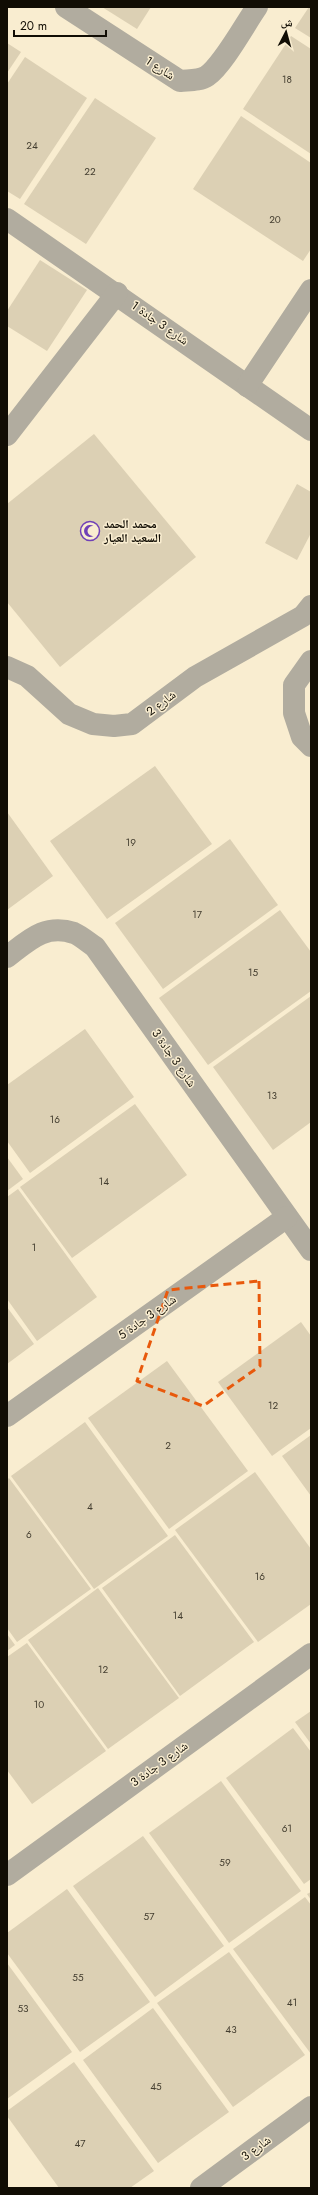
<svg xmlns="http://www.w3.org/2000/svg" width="318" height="2195" font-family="Jost,'Noto Naskh Arabic',sans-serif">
<rect width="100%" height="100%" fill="#f9edd0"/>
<g fill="#dcd0b4">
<polygon points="102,7 151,7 137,29"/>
<polygon points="309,7 311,7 311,38 295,28"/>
<polygon points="291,36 311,49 311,154 243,109"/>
<polygon points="7,43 21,52 7,73"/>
<polygon points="25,57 87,98 20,199 7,191 7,84"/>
<polygon points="95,98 156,138 86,244 24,204"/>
<polygon points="241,116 311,163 311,249 303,261 193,189"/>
<polygon points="40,260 87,290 47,351 7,326 7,311"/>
<polygon points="94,434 196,557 60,667 7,602 7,504"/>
<polygon points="297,484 311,492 311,533 297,560 265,543"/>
<polygon points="155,766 212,844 107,919 50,841"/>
<polygon points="7,812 53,876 7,910"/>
<polygon points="230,839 278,905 163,989 115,923"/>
<polygon points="280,910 311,952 311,991 208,1065 159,998"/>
<polygon points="311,996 311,1122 273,1150 213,1067"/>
<polygon points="85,1029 134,1097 30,1173 7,1141 7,1085"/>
<polygon points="135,1104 187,1175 72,1258 20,1187"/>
<polygon points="7,1157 23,1179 7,1191"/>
<polygon points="18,1189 97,1297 37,1341 7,1299 7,1197"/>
<polygon points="7,1307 34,1344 7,1364"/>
<polygon points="301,1322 311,1336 311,1428 272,1456 218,1382"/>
<polygon points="167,1361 248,1471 169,1529 88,1418"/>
<polygon points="85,1422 168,1536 94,1589 11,1476"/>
<polygon points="311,1435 311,1496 282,1456"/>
<polygon points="255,1472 311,1549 311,1604 258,1642 175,1530"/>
<polygon points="9,1478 91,1589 17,1642 7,1628 7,1480"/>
<polygon points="175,1535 254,1642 180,1696 102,1588"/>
<polygon points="98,1588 179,1698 108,1749 28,1640"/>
<polygon points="7,1634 15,1645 7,1651"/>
<polygon points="27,1643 106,1751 32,1804 7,1770 7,1657"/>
<polygon points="311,1711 311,1744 295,1722"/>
<polygon points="293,1728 311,1752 311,1879 304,1884 226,1778"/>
<polygon points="221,1781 301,1891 229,1943 149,1833"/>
<polygon points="143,1836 224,1946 155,1997 73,1886"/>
<polygon points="67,1889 150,2002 80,2052 7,1953 7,1933"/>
<polygon points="311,1892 311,1900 307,1894"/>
<polygon points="305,1897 311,1905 311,2054 233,1949"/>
<polygon points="229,1952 305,2055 233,2107 157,2003"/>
<polygon points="7,1963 72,2052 7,2099"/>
<polygon points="153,2008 229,2112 158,2163 83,2060"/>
<polygon points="74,2062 154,2171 130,2188 59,2188 7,2116 7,2111"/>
</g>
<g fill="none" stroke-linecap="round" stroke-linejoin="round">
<g stroke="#b1ac9f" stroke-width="22">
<path d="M66 7 180 81C188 80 200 81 207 76 223 65 245 24 257 7"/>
<polyline points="7,219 311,430"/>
<polyline points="247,386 311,290"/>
<polyline points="7,435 117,293"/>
<polyline points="311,661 294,685 294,713 302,737 311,746"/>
<polyline points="7,667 27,676 69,714 93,724 114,726 132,724 195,677 303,616 311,606"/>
<path d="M7 957C28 941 45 923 74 933 81 936 89 943 95 947L311 1250"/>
<polyline points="7,1416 287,1217"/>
<polyline points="7,1875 311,1654"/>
<polyline points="201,2188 311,2107"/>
</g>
</g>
<path fill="none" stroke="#e8590c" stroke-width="3" stroke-dasharray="8 5" stroke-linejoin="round" d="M259 1281 260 1366 203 1406 137 1381 168 1290Z"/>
<defs>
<symbol id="mosque-ring" viewBox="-11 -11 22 22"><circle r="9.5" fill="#f9edd0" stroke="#7040b7" stroke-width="1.5"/><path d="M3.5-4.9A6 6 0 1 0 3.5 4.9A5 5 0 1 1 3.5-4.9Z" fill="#7040b7"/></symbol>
</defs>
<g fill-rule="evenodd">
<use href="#mosque-ring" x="79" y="520" width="22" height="22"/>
</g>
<g text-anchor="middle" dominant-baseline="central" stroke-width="3" stroke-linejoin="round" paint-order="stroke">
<g font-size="10" fill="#443e30">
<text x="287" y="79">18</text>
<text x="32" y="145">24</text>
<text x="90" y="171">22</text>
<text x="275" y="219">20</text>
<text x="131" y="842">19</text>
<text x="197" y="914">17</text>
<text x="253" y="972">15</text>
<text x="272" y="1095">13</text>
<text x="55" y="1119">16</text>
<text x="104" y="1181">14</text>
<text x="34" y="1247">1</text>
<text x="273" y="1405">12</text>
<text x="168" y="1445">2</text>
<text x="90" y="1506">4</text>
<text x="29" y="1534">6</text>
<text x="260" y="1576">16</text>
<text x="178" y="1615">14</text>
<text x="103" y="1669">12</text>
<text x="39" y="1704">10</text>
<text x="287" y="1828">61</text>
<text x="225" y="1862">59</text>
<text x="149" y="1916">57</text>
<text x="78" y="1977">55</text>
<text x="292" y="2002">41</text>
<text x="23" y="2008">53</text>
<text x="231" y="2029">43</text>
<text x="156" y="2086">45</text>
<text x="80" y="2143">47</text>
</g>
<g font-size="12" fill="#110d04" stroke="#f9edd0">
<text transform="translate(160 68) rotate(33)">شارع 1</text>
<text transform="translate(160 323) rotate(35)">شارع 3 جادة 1</text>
<text transform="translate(161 703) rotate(-37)">شارع 2</text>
<text transform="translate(174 1058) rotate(55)">شارع 3 جادة 3</text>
<text transform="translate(147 1317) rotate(-35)">شارع 3 جادة 5</text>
<text transform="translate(159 1764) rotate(-36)">شارع 3 جادة 3</text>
<text transform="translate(256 2148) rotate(-36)">شارع 3</text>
</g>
<g font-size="12" font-weight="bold" fill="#110d04" stroke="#f9edd0" text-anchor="start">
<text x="104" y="524">محمد الحمد<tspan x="104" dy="14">السعيد العيار</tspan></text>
</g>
</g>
<rect width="318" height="2195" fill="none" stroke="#110d04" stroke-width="16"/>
<g transform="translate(286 32) rotate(6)" stroke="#f9edd0" stroke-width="3" paint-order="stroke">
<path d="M0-3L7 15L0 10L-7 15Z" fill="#110d04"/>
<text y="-6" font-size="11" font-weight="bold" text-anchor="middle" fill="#110d04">ش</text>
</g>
<path d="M14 30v6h92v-6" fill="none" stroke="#110d04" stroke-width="2"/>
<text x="20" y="30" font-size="12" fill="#110d04" stroke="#f9edd0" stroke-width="3" paint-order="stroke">20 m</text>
</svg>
